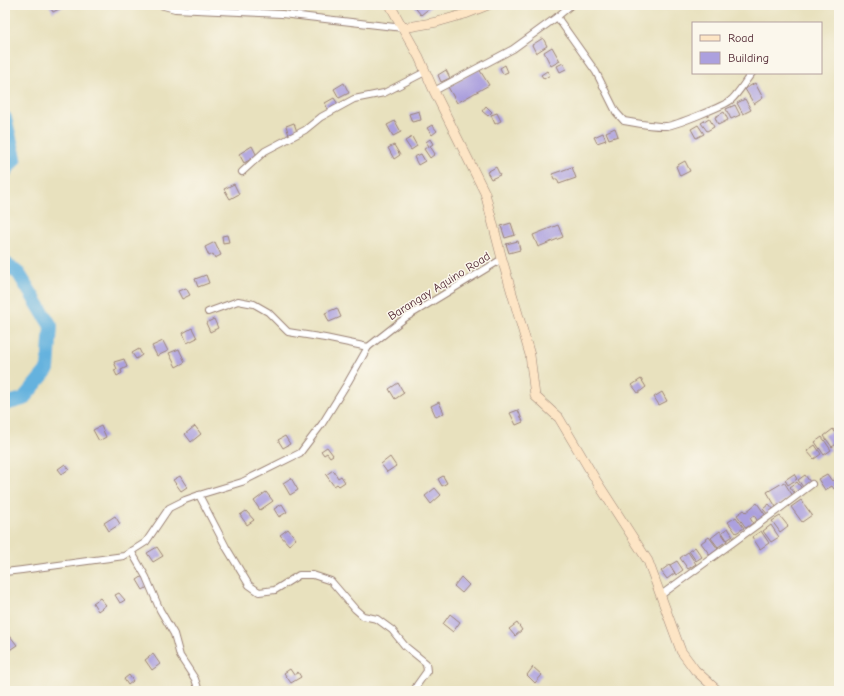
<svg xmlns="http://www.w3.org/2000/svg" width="844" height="696" font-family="'Comic Neue',sans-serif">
<rect width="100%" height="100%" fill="#fbf7ec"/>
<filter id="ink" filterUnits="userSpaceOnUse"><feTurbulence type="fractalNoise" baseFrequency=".025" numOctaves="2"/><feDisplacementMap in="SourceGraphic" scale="8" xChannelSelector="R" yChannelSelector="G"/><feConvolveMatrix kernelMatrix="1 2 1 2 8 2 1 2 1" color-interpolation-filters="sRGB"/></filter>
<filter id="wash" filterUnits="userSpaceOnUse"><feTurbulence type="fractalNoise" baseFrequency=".012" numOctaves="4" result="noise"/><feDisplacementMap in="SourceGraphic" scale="16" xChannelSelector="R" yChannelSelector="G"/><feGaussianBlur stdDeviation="0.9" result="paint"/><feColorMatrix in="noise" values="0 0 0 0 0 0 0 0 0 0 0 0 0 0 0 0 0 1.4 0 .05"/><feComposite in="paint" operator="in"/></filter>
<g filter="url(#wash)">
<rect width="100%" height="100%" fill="#e8e1be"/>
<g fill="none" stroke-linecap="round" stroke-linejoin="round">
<g stroke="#65b2de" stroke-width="14">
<polyline points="5,118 15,158 5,172"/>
<polyline points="5,263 19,274 51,326 48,369 23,399 5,404"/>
</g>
</g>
<g id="blocks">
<g fill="#aca0de">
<polygon points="49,5 62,5 63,7 53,12"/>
<polygon points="413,5 431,5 432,6 421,15"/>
<polygon points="543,38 547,46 536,53 532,45"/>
<polygon points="552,47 560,61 551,66 544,52"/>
<polygon points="563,63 566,69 560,72 557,66"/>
<polygon points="505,65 508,72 503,74 500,68"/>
<polygon points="479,69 489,85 457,103 448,87"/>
<polygon points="446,70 450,78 441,82 438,75"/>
<polygon points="547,71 550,75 544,79 541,75"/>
<polygon points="344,83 349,93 339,98 334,89"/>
<polygon points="755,83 763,98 754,104 745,89"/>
<polygon points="334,98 338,104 328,110 325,103"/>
<polygon points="745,99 751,110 743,114 737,103"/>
<polygon points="735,105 740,115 731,119 726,109"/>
<polygon points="486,106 492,112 488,116 482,111"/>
<polygon points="419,111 421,120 412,122 409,114"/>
<polygon points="724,112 728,120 718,125 715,117"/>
<polygon points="497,113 501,121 495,124 491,115"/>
<polygon points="709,118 714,127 707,131 701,123"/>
<polygon points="395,121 401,132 393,136 387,125"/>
<polygon points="294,123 297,132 289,135 286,126"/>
<polygon points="432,125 437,131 432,135 427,128"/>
<polygon points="698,125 704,134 696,138 691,129"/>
<polygon points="615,128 618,136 609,139 606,132"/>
<polygon points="603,133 606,140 597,143 594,137"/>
<polygon points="412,137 417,146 411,150 405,141"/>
<polygon points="430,139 433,144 430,146 435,154 430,158 424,149 429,146 426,142"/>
<polygon points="394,145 400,155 394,159 388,148"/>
<polygon points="252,146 257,156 244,163 239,154"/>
<polygon points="421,154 425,161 418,165 414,157"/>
<polygon points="685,161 690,171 680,176 676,166"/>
<polygon points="496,167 500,175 491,179 487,172"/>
<polygon points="572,167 576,178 559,184 557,179 554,179 552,174"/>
<polygon points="234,184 239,194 230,199 224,189"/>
<polygon points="511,223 515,235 505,238 501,226"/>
<polygon points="558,225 563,237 538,247 533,235"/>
<polygon points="227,235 229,242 223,243 222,236"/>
<polygon points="518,241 520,250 509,253 506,244"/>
<polygon points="215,242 221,255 215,258 213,254 209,256 205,247"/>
<polygon points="206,275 209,283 198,287 195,279"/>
<polygon points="186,288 190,295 182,299 178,291"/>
<polygon points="337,308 341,317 329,322 325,313"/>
<polygon points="214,319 218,328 210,332 206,323"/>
<polygon points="192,328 197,338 187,343 183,333"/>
<polygon points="163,341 168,351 157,356 152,346"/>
<polygon points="139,349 142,355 136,359 132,353"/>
<polygon points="179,349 185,362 176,367 169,353"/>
<polygon points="124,359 127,367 121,370 122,373 117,376 114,370 117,369 114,362"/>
<polygon points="641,379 646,387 638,393 632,385"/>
<polygon points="398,383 404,393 395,399 389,389"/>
<polygon points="662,392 667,401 659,405 654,397"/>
<polygon points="439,402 444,413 436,417 431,406"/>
<polygon points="518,410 523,422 516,425 510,413"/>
<polygon points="101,426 106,437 99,441 93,430"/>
<polygon points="195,426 201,434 191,442 185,434"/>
<polygon points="833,429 839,438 839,442 832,447 824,436"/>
<polygon points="285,436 290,444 283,448 278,440"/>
<polygon points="822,437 831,450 824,455 815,442"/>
<polygon points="815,445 821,454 814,459 807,451"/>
<polygon points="327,447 333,455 330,457 327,453 324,455 321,451"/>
<polygon points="390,457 396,466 387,472 381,464"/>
<polygon points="65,464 69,469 62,474 58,469"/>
<polygon points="333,470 338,478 341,476 345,482 339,486 337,484 334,486 326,475"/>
<polygon points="794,474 797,479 788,485 785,480"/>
<polygon points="827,474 832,481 835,478 836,481 839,479 839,486 834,489 832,486 825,490 818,479"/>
<polygon points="805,475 810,482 803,487 798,480"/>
<polygon points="180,476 187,487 181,491 173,480"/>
<polygon points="443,476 447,483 442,486 438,479"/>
<polygon points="291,478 298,490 290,495 283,483"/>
<polygon points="784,482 793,496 776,507 767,492"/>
<polygon points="797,482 803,490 796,495 790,487"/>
<polygon points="435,488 441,495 431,504 425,496"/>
<polygon points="266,492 273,501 260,510 254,501"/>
<polygon points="801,500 812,515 802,522 791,507"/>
<polygon points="757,503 766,516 758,522 754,515 750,518 753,523 746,528 737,515 744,510 746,512"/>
<polygon points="282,504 287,512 279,517 274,509"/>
<polygon points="769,504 775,511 769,516 763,509"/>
<polygon points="246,511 254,520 247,525 240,515"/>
<polygon points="115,516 120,524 109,531 104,523"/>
<polygon points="780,516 788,526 780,532 772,521"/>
<polygon points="736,517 744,528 736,533 728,522"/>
<polygon points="771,525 779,537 771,542 763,531"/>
<polygon points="728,528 733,536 727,540 722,532"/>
<polygon points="288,529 296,539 289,545 280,535"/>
<polygon points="720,531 727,541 718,547 711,538"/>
<polygon points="761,531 769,543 760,549 752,537"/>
<polygon points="709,537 718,549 710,555 701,543"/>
<polygon points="157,547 163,556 153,562 147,553"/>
<polygon points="695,547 702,557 696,561 689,551"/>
<polygon points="688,552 696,564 688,569 680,558"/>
<polygon points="677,561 683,570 676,575 670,565"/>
<polygon points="669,565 675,573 667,579 661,571"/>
<polygon points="143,576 149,586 143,590 137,580"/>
<polygon points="461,577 469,585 462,593 454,586"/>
<polygon points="119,593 125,600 120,603 115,595"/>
<polygon points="100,598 106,605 98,611 93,603"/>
<polygon points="450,614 460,622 453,632 443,624"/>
<polygon points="517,623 522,630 515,636 509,629"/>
<polygon points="10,636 17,645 8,651 5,647 5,639"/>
<polygon points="153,654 160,664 152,670 145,660"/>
<polygon points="533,667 542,675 535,683 527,675"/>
<polygon points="290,669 294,675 298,672 301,677 291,683 284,673"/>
<polygon points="129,675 133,681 128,685 124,679"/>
</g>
</g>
</g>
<g filter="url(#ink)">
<use href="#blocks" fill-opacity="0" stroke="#998074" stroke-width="1"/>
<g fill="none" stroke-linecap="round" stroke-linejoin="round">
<defs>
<g id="street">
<polyline points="160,5 175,9 282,14 403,28"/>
<path d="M557 17 596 72 616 112 624 121C636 123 654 127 666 126 674 126 726 105 731 100 739 93 745 81 752 73"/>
<polyline points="434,91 513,49 557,17 571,5"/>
<polyline points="242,172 265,151 305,130 321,117 354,99 384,93 425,72"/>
<polyline points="208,312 238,301 254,304 268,312 288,332 325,338 368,347"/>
<polyline points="199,495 226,547 249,585 259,592 275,590 299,575 313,575 331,581 355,609 363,616 377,619 392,630 405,646 426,663 427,671 417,685 414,691"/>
<polyline points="131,551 146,577 160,610 174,634 180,656 195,679 199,691"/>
<polyline points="5,572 22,570 124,556 146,542 169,508 185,500 199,495 242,482 300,453 322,424 348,382 368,347 405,318 502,259"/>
<polyline points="661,595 779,509 812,484"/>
</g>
<g id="secondary">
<polyline points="390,5 419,57 434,91 485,193 502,259 530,355 535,396 559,418 597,482 648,561 681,651 695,670 718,691"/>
<polyline points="403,28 437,22 465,14 488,5"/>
</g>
</defs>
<use href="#street" stroke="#998074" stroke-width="8"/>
<use href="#secondary" stroke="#998074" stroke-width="10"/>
<use href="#street" stroke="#fff" stroke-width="6"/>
<use href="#secondary" stroke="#fde5c5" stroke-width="9"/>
</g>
</g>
<g text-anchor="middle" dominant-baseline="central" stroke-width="3" stroke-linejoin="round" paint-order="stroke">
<g font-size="12" fill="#4a1f2b" stroke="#fbf7ec">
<text transform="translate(439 286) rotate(-32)">Barangay Aquino Road</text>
</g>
</g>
<rect width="844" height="696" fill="none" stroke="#fbf7ec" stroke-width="20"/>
<rect x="692" y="22" width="130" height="52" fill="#fbf7ec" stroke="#b4a19f"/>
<rect x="700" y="35" width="20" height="6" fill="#fde5c5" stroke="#b4a19f"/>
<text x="728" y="42" font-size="12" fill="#4a1f2b">Road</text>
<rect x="700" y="52" width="20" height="12" fill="#aca0de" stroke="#b4a19f"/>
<text x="728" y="62" font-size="12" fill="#4a1f2b">Building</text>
</svg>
